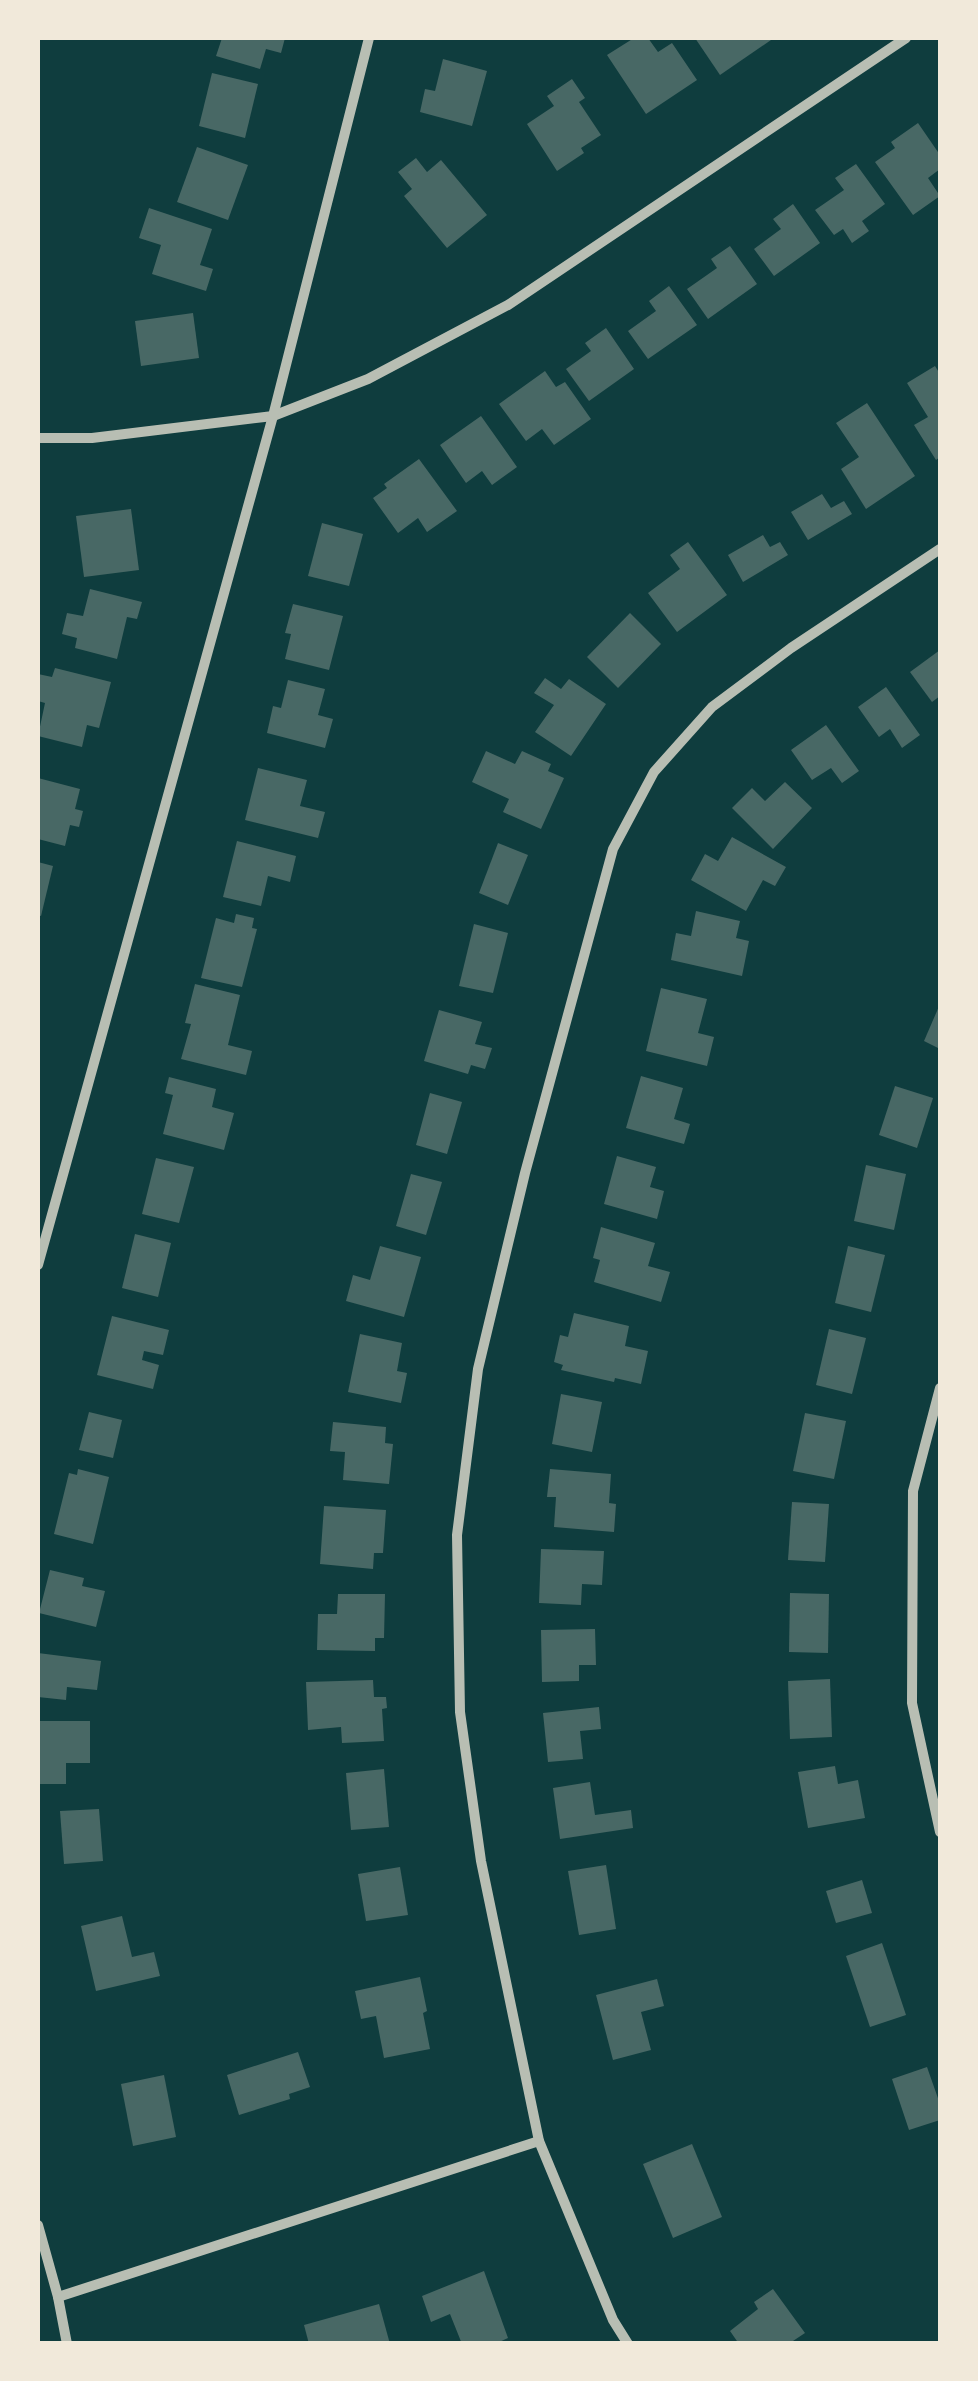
<svg xmlns="http://www.w3.org/2000/svg" width="978" height="2381" font-family="Lora,serif">
<rect width="100%" height="100%" fill="#0f3d3e"/>
<g fill="#486865">
<polygon points="222,38 285,38 281,53 266,49 260,69 216,56"/>
<polygon points="634,38 648,38 658,52 672,43 697,80 646,114 607,55"/>
<polygon points="695,38 770,38 771,40 720,75"/>
<polygon points="443,59 487,71 472,126 420,112 425,89 435,91"/>
<polygon points="212,73 258,84 245,138 199,126"/>
<polygon points="572,79 585,98 579,102 601,135 581,148 584,153 557,171 527,124 554,106 547,96"/>
<polygon points="918,123 940,155 940,169 928,178 940,196 913,215 875,162 895,148 891,142"/>
<polygon points="197,147 248,165 228,220 177,202"/>
<polygon points="416,158 427,172 441,160 487,215 447,248 404,196 412,189 398,172"/>
<polygon points="856,164 885,204 862,221 869,231 852,243 843,229 834,235 815,210 844,190 835,178"/>
<polygon points="793,204 820,243 774,276 754,249 781,229 773,219"/>
<polygon points="149,208 212,229 200,265 213,269 206,291 152,274 161,245 139,238"/>
<polygon points="730,246 757,284 708,319 687,289 717,268 711,259"/>
<polygon points="669,286 697,325 648,359 628,331 656,311 649,301"/>
<polygon points="193,313 199,358 141,366 135,321"/>
<polygon points="606,328 634,369 589,401 566,369 591,351 585,343"/>
<polygon points="935,366 940,374 940,457 936,460 914,425 928,417 907,383"/>
<polygon points="545,371 556,387 565,382 591,419 554,445 542,429 526,441 499,404"/>
<polygon points="867,403 915,476 866,509 841,469 859,457 836,423"/>
<polygon points="481,416 517,467 492,485 482,471 466,483 440,445"/>
<polygon points="419,459 457,511 427,532 418,518 398,533 373,498 387,488 384,484"/>
<polygon points="822,494 831,508 844,501 852,514 808,540 791,512"/>
<polygon points="131,509 139,570 84,577 76,516"/>
<polygon points="322,523 363,534 349,586 308,576"/>
<polygon points="763,535 770,547 780,542 788,555 743,582 728,555"/>
<polygon points="688,542 727,595 677,632 648,593 680,569 670,555"/>
<polygon points="90,589 142,602 137,619 127,617 117,659 75,648 77,638 62,634 67,613 83,616"/>
<polygon points="293,604 343,616 329,670 285,659 291,634 285,633"/>
<polygon points="630,613 661,644 618,688 587,657"/>
<polygon points="940,650 940,696 932,702 910,672"/>
<polygon points="55,668 111,682 99,728 87,725 82,747 38,736 45,703 38,701 38,674 52,677"/>
<polygon points="545,678 561,689 569,679 606,704 571,756 535,732 554,705 534,693"/>
<polygon points="288,680 325,689 318,715 333,719 325,748 267,733 273,706 281,708"/>
<polygon points="886,687 920,735 902,748 890,729 879,737 858,707"/>
<polygon points="826,725 859,771 842,783 831,768 812,780 791,750"/>
<polygon points="486,751 515,764 522,751 551,764 548,771 564,778 541,829 503,812 509,799 472,782"/>
<polygon points="258,768 307,780 300,806 325,812 318,838 245,820"/>
<polygon points="38,778 80,789 75,809 83,811 79,827 70,825 65,846 38,839"/>
<polygon points="785,782 812,808 773,849 732,808 752,788 765,801"/>
<polygon points="732,837 786,867 775,886 763,880 746,911 691,880 705,854 718,861"/>
<polygon points="237,841 296,856 290,882 268,876 261,906 223,897"/>
<polygon points="498,843 528,855 508,905 479,893"/>
<polygon points="38,862 53,866 41,916 38,915"/>
<polygon points="696,911 740,921 736,938 749,941 742,976 671,960 676,933 691,936"/>
<polygon points="236,914 254,918 252,928 257,929 242,987 201,978 216,918 234,923"/>
<polygon points="474,924 508,933 493,993 459,986"/>
<polygon points="195,984 240,995 228,1045 252,1051 246,1075 181,1059 191,1024 185,1023"/>
<polygon points="661,988 707,999 698,1033 714,1037 707,1066 646,1051"/>
<polygon points="940,1004 940,1049 924,1041"/>
<polygon points="439,1010 482,1022 475,1044 492,1048 485,1069 471,1065 468,1074 424,1061"/>
<polygon points="641,1076 683,1088 674,1119 690,1124 684,1144 626,1128"/>
<polygon points="169,1077 216,1089 212,1107 234,1113 224,1150 163,1134 173,1095 165,1093"/>
<polygon points="895,1086 933,1098 917,1148 879,1135"/>
<polygon points="430,1093 462,1102 447,1154 416,1145"/>
<polygon points="617,1156 656,1167 650,1187 664,1191 657,1219 604,1204"/>
<polygon points="156,1158 194,1167 179,1223 142,1214"/>
<polygon points="866,1165 906,1174 894,1230 854,1221"/>
<polygon points="411,1174 442,1182 426,1235 396,1226"/>
<polygon points="601,1227 655,1243 648,1266 670,1272 661,1302 594,1282 600,1260 593,1258"/>
<polygon points="135,1234 171,1243 158,1297 122,1288"/>
<polygon points="380,1246 421,1257 404,1317 346,1301 353,1275 370,1280"/>
<polygon points="848,1246 885,1255 871,1312 835,1303"/>
<polygon points="574,1313 629,1326 625,1346 648,1351 641,1384 615,1378 614,1382 561,1370 563,1365 554,1362 560,1335 568,1337"/>
<polygon points="112,1316 169,1330 163,1355 144,1351 142,1360 159,1365 153,1389 97,1375"/>
<polygon points="829,1329 866,1338 852,1394 816,1385"/>
<polygon points="360,1334 402,1343 397,1371 407,1373 401,1403 348,1392"/>
<polygon points="561,1394 602,1402 592,1452 552,1444"/>
<polygon points="89,1412 122,1420 113,1458 79,1450"/>
<polygon points="805,1413 846,1421 834,1479 793,1471"/>
<polygon points="333,1422 386,1427 385,1443 393,1444 389,1484 343,1480 345,1452 330,1451"/>
<polygon points="78,1469 109,1477 93,1544 54,1534 69,1473 77,1475"/>
<polygon points="550,1469 611,1474 609,1503 616,1504 614,1532 554,1527 556,1497 547,1497"/>
<polygon points="792,1502 829,1504 825,1562 788,1560"/>
<polygon points="324,1506 386,1510 383,1553 374,1553 373,1569 320,1564"/>
<polygon points="541,1549 604,1551 602,1585 582,1584 581,1605 539,1603"/>
<polygon points="50,1570 84,1578 82,1586 105,1591 96,1627 39,1613"/>
<polygon points="790,1593 829,1594 828,1653 789,1652"/>
<polygon points="338,1594 385,1594 384,1638 375,1638 375,1651 317,1650 318,1614 337,1614"/>
<polygon points="595,1629 596,1665 579,1665 579,1681 542,1682 541,1630"/>
<polygon points="38,1653 101,1661 97,1690 67,1687 66,1700 38,1697"/>
<polygon points="830,1679 832,1737 790,1739 788,1681"/>
<polygon points="373,1680 374,1697 386,1697 387,1708 382,1709 384,1741 342,1743 341,1727 308,1730 306,1682"/>
<polygon points="599,1707 601,1729 580,1731 583,1759 548,1762 543,1713"/>
<polygon points="38,1721 90,1721 90,1763 66,1763 66,1784 38,1784"/>
<polygon points="835,1766 838,1784 858,1780 865,1818 808,1828 798,1772"/>
<polygon points="384,1769 389,1827 351,1830 346,1773"/>
<polygon points="590,1782 595,1815 631,1810 633,1828 560,1839 553,1788"/>
<polygon points="99,1809 103,1861 64,1864 60,1811"/>
<polygon points="606,1865 616,1929 579,1935 568,1871"/>
<polygon points="400,1867 408,1915 366,1921 358,1874"/>
<polygon points="862,1880 872,1913 836,1923 826,1891"/>
<polygon points="122,1916 132,1957 154,1952 160,1976 96,1991 81,1926"/>
<polygon points="882,1943 906,2015 870,2027 846,1956"/>
<polygon points="420,1977 427,2011 423,2013 430,2049 384,2058 376,2016 361,2019 355,1991"/>
<polygon points="657,1979 664,2006 641,2012 651,2050 613,2060 596,1995"/>
<polygon points="298,2052 310,2087 289,2094 290,2099 239,2115 227,2075"/>
<polygon points="927,2067 940,2104 940,2120 909,2130 892,2079"/>
<polygon points="164,2075 176,2137 133,2146 121,2084"/>
<polygon points="692,2144 722,2217 673,2238 643,2164"/>
<polygon points="484,2271 508,2338 495,2344 462,2344 450,2314 431,2322 422,2296"/>
<polygon points="773,2289 805,2333 793,2341 795,2344 739,2344 730,2331 758,2309 754,2302"/>
<polygon points="379,2304 390,2344 309,2344 304,2325"/>
</g>
<g fill="none" stroke-linecap="round" stroke-linejoin="round">
<g stroke="#b8beb3" stroke-width="10">
<polyline points="38,438 92,438 273,416 368,379 508,305 906,38"/>
<polyline points="38,1265 273,416 369,38"/>
<polyline points="940,1388 913,1491 912,1703 940,1832"/>
<polyline points="38,2225 58,2297 67,2344"/>
<polyline points="58,2297 539,2141"/>
<polyline points="628,2344 613,2320 539,2141 481,1861 460,1712 457,1535 478,1369 525,1173 613,849 654,772 712,707 791,648 940,549"/>
</g>
</g>
<rect width="978" height="2381" fill="none" stroke="#f1e9da" stroke-width="80"/>
</svg>
